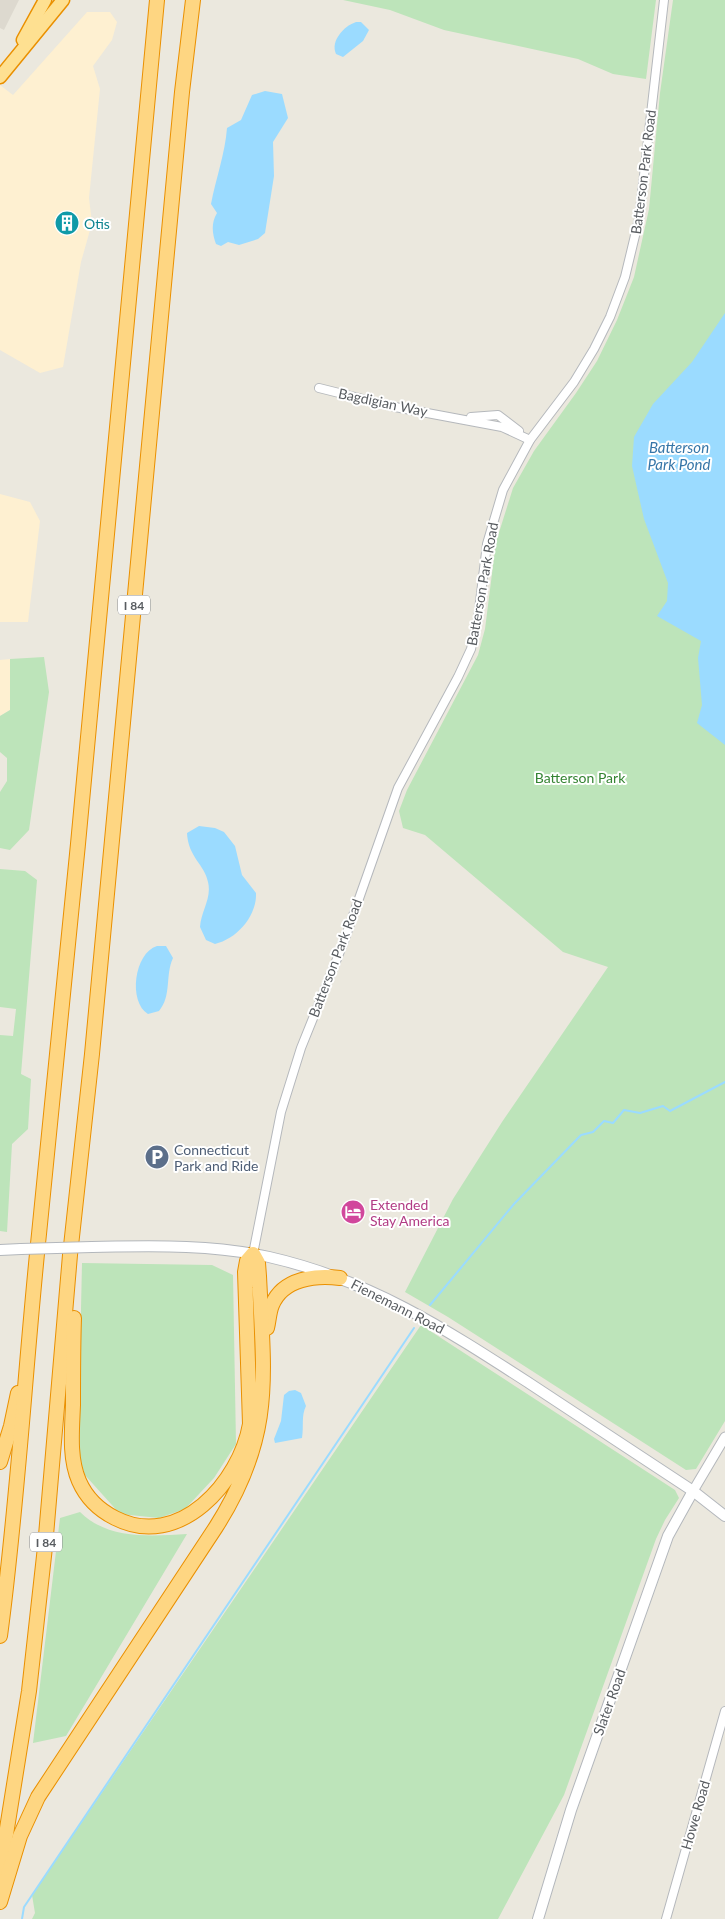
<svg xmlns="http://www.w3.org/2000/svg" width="725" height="1919" font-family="Lato,sans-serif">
<rect width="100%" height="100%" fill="#ebe8de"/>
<g fill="#fef0d1">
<polygon points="87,12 110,12 117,22 112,40 93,66 100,89 89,198 92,223 81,262 63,367 40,373 0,350 0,85 13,95"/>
<polygon points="0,494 30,502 40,521 28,622 0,622"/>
<polygon points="10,659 10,710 0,716 0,660"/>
</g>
<polygon fill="#ddd9cf" points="0,0 19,0 4,30 0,28"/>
<g fill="#bde4ba">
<polygon points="343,0 656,0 646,79 613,74 578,59 444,30 390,10"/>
<polygon points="673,0 725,0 725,1421 696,1469 686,1470 448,1317 405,1292 453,1199 502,1122 608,967 563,952 425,835 403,828 399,811 407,790 478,655 485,629 496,542 513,488 534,451 576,393 597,361 617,320 634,277 649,209 660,93"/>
<polygon points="44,657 49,692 29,830 10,850 0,848 0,792 7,781 7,758 0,752 0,716 10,710 10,659"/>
<polygon points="0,869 25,871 37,880 21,1074 31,1079 28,1129 12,1144 7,1232 0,1231 0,1035 13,1036 16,1009 0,1007"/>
<polygon points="82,1263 212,1265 233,1275 236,1444 214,1478 185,1509 159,1518 120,1514 84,1474 78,1447"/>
<polygon points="421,1325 675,1490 679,1498 665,1520 656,1539 564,1795 498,1919 32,1919 35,1913 32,1895"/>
<path d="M80 1512C108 1540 151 1536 187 1534L66 1736 33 1743 60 1518Z"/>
</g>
<g fill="#9bdbff">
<path d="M356 22H361L369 30 363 41 343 57 336 54C330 41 344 26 356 22Z"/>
<path d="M265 91 282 94 288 118 273 142 274 176 265 233 258 239 239 245 228 242 221 246 216 244C212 233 211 223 217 213L211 204C216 178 225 154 227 128L241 120 252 95Z"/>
<polygon points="725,313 725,745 697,723 702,705 698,658 701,641 657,616 667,601 668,583 644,519 632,466 634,437 653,404 692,362"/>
<path d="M199 826 215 828 224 832 235 846 242 875 256 893C257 916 237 939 215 944L206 940 200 927C201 911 212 898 208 882 205 865 188 857 187 833Z"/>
<path d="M157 946H166L173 958C165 975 172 996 159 1011L148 1014C128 1002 134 953 157 946Z"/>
<path d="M295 1390 301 1393 306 1406C301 1416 304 1426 302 1438L275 1443 274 1439 281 1421 284 1395 289 1391Z"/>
</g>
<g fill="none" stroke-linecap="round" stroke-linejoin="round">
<g stroke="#9bdbff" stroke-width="2">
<polyline points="430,1305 514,1204 581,1135 593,1132 604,1121 613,1123 624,1110 640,1113 663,1106 670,1111 725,1082"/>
<polyline points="22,1919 24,1907 414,1328"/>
</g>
<defs>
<g id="minor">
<polyline points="319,388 395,407 502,427 530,440"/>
<polyline points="471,417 498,415 519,431"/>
<polyline points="253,1254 281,1112 301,1048 343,944 398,788 458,677 471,649 478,618 487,544 503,490 530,440 574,382 594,349 610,317 625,277 639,219 664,0"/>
<polyline points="666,1919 725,1711"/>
</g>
<polyline id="tertiary" points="693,1491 725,1437"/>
<g id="secondary">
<path d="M92 1247C151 1246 211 1244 269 1257 370 1280 444 1328 529 1383 583 1419 638 1455 693 1491L725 1516"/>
<polyline points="0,1250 21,1249"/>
<polyline points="538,1919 571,1810 668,1536 693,1491"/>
</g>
<g id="trunk">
<polyline points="23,40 45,0"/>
<polyline points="0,77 63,0"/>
</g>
<g id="motorway">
<path d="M267 1328C269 1320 269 1312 272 1305 283 1278 316 1275 340 1278"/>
<polyline points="0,1462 11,1426 18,1393"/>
<path d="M0 1636C18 1502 25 1368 39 1234 82 823 118 411 157 0"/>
<polyline points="0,1872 29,1691 45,1547 70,1255 92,1054 182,92 193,0"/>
<path d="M0 1902 20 1836 38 1797 216 1527C274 1436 264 1378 259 1276L258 1263 253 1254 247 1261 245 1272 250 1424C240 1482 179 1551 115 1518 99 1510 86 1497 79 1481 69 1458 72 1430 73 1405 73 1376 73 1347 74 1318"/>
</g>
</defs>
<use href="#minor" stroke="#b5b8bc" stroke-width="10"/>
<use href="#tertiary" stroke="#b5b8bc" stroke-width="11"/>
<use href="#secondary" stroke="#b3b7bc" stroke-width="12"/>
<use href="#trunk" stroke="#ea9000" stroke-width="15"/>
<use href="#motorway" stroke="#ea9000" stroke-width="16"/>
<use href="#minor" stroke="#fff" stroke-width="8"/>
<use href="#tertiary" stroke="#fff" stroke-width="9"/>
<use href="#secondary" stroke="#fff" stroke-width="10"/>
<use href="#trunk" stroke="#fee091" stroke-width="12"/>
<use href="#motorway" stroke="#fed682" stroke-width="14"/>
<defs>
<polyline id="secondary-bridge" points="21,1249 92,1247"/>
</defs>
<use href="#secondary-bridge" stroke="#b3b7bc" stroke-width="12" stroke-linecap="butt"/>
<use href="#secondary-bridge" stroke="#fff" stroke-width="10"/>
</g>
<defs>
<symbol id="building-disc" viewBox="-11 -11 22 22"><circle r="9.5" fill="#0f9aa8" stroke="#fff"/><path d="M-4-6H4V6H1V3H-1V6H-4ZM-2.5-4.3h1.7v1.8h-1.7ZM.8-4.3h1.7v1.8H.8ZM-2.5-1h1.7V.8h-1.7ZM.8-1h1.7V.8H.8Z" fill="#fff"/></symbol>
<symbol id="parking-disc" viewBox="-11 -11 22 22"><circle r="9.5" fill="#5c6f8a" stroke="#fff"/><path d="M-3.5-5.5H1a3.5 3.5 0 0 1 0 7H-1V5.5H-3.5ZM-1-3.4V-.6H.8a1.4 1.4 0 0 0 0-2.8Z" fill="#fff"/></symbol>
<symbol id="hotel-disc" viewBox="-11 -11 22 22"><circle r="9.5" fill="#d1479c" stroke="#fff"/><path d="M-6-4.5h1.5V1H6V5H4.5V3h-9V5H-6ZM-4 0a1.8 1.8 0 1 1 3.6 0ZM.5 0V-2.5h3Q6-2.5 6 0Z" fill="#fff"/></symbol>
</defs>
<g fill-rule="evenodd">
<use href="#building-disc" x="53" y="209" width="28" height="28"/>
<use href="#parking-disc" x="143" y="1143" width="28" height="28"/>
<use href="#hotel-disc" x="339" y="1198" width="28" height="28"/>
</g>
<g text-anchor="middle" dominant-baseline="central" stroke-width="4" stroke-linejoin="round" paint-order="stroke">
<g fill="#fff" stroke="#8a8d90" stroke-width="1">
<rect x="118" y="595.5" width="32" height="19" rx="4"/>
<rect x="30" y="1532.5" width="32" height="19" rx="4"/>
</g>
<g font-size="12" font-weight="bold" fill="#585c60">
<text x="134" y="605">I 84</text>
<text x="46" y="1542">I 84</text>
</g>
<g font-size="14" fill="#585c60" stroke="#fff">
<text transform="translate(643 172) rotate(-83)">Batterson Park Road</text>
<text transform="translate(383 402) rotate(12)">Bagdigian Way</text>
<text transform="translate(482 584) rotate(-80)">Batterson Park Road</text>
<text transform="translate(335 958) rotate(-69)">Batterson Park Road</text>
<text transform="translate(398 1306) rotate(27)">Fienemann Road</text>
<text transform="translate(609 1702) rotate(-70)">Slater Road</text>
<text transform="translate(695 1815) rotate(-74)">Howe Road</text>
</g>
<g font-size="14" fill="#0d838f" stroke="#fff" text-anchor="start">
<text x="84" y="223">Otis</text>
</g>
<g font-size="14" fill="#358433" stroke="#fff">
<text x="580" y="777">Batterson Park</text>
</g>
<g font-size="14" fill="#4e5e75" stroke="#fff" text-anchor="start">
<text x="174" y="1149">Connecticut<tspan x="174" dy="16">Park and Ride</tspan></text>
</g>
<g font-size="14" fill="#b23c85" stroke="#fff" text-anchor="start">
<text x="370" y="1204">Extended<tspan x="370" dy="16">Stay America</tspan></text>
</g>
<g font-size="15" font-style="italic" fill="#3676a8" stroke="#fff">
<text x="679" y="447">Batterson<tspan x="679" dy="17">Park Pond</tspan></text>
</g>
</g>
</svg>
